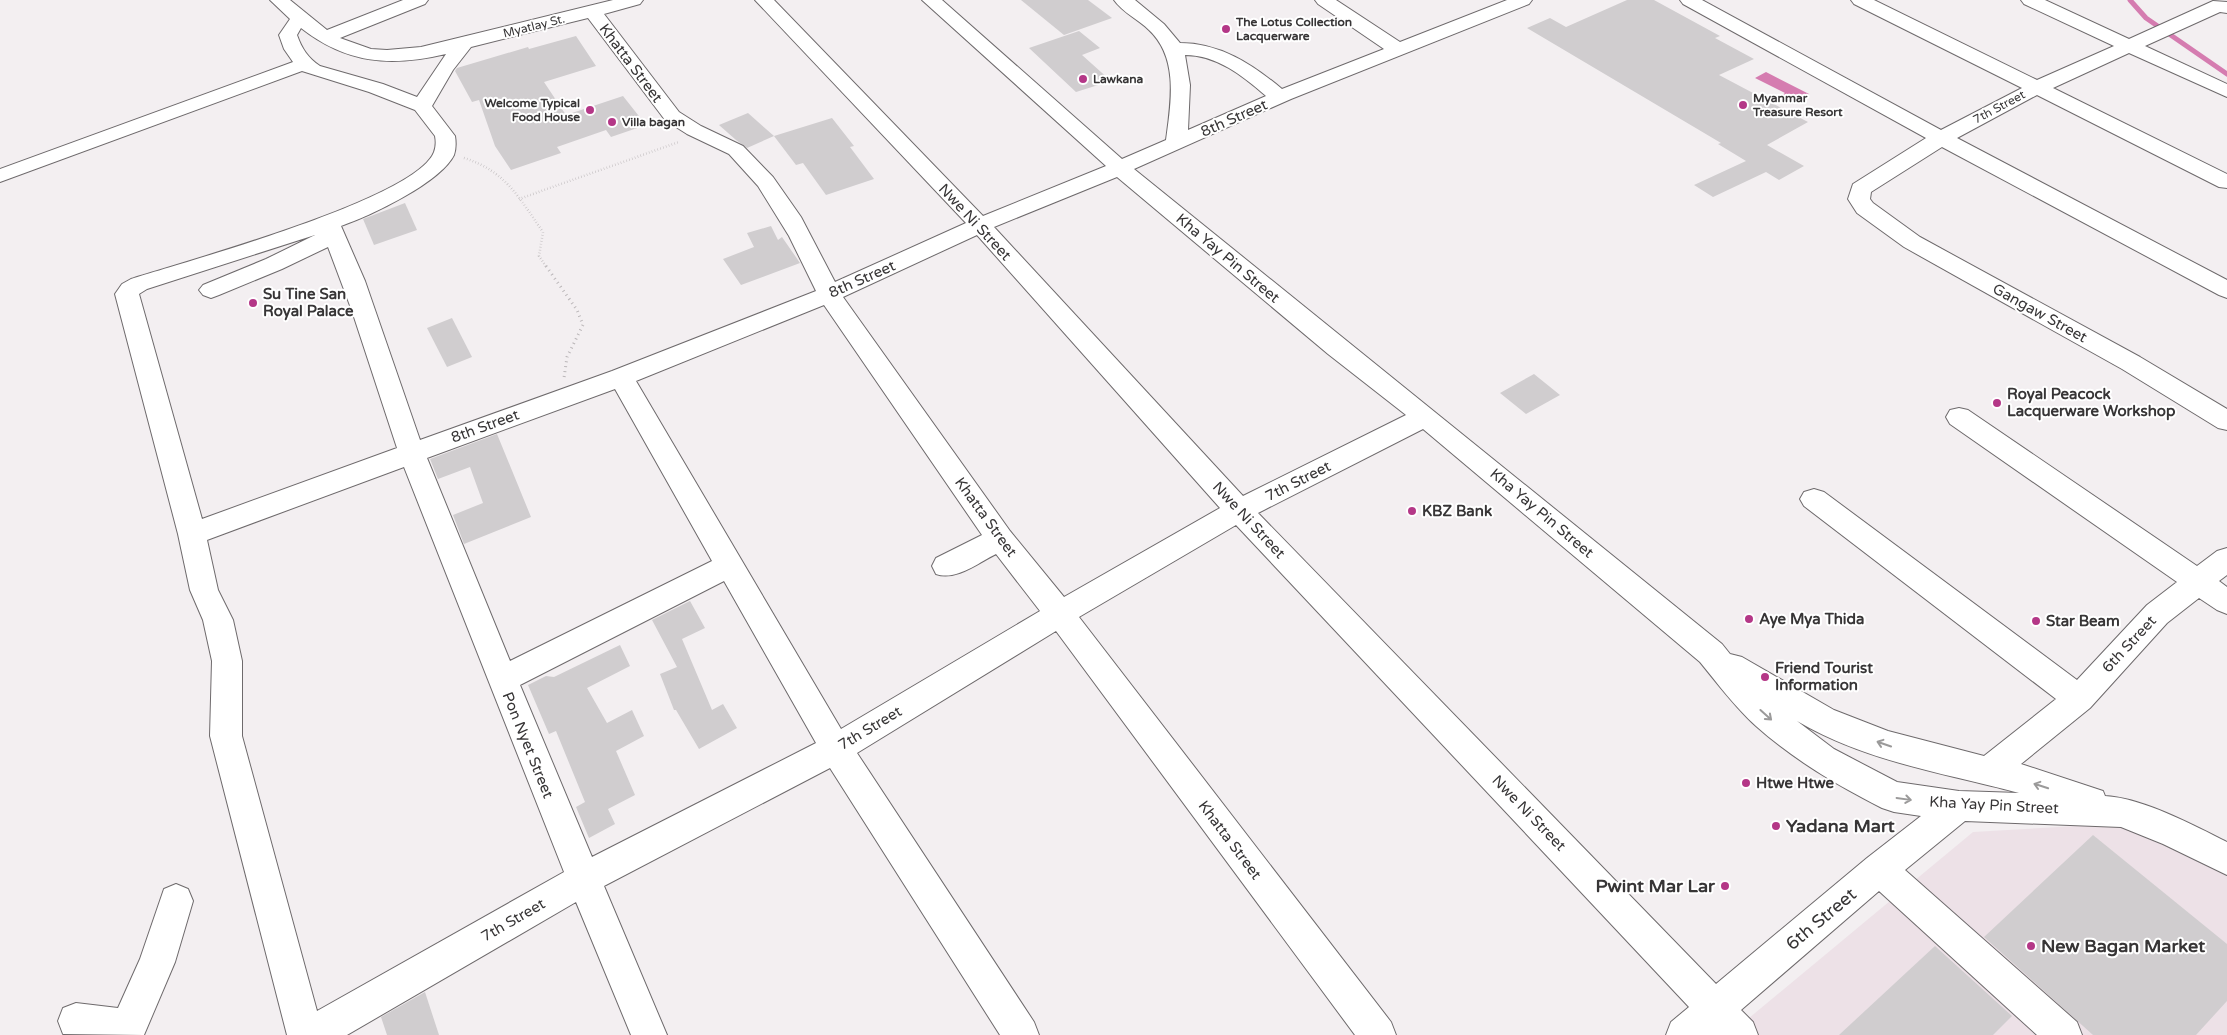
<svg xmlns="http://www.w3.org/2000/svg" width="2227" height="1035" font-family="'Varela Round',sans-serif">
<rect width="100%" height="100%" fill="#f3eff1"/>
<polygon fill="#ede1e7" points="2125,823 2227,870 2227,1035 1754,1035 1743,1023 1973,832"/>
<polygon fill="#d57cb0" points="1766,72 1809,94 1791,104 1778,98 1785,93 1755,78"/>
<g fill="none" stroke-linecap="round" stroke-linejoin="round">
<polyline stroke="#d57cb0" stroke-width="5" points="2130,0 2146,18 2227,74"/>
</g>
<g fill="#d0cdcf">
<polygon points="1021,0 1088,0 1112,18 1064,35"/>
<polygon points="1627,0 1654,0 1720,36 1715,38 1754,59 1719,75 1808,122 1767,145 1804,166 1779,180 1766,172 1713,197 1694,185 1746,161 1718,144 1721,143 1527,28 1550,18 1566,27"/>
<polygon points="1079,31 1100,48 1082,55 1111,81 1076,92 1029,48"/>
<polygon points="576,36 596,66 544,82 566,115 623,96 646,125 611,137 606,130 557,147 561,153 511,170 495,146 479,100 472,102 455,71 457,68 528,47 529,49"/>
<polygon points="748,113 774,136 747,148 736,140 719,125"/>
<polygon points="832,118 854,146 850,147 874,179 826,195 803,163 796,165 774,136"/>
<polygon points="405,203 417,230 374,245 363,219"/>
<polygon points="771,226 778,240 782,237 800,263 741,285 723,259 754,247 747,233"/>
<polygon points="452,318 472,357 447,367 427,328"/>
<polygon points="1534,374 1560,395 1526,414 1500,393"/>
<polygon points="497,434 531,517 464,544 453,515 483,503 470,467 438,479 430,459"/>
<polygon points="690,601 705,628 682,639 712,710 723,704 737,728 699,749 676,710 674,710 660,674 677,667 652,620"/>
<polygon points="620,645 630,666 587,688 607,723 632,710 644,736 616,751 635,795 608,809 615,824 589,838 576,807 585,802 556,731 549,734 528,685 546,676 554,677"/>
<polygon points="2093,835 2227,944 2227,1001 2196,1035 2093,1035 1984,937"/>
<polygon points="1935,946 2012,1016 1993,1035 1839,1035"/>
<polygon points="425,992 439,1035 387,1035 381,1017"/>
</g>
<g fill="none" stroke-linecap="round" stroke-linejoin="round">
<defs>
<g id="minor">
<path d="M270 0H290L327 30 403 0H428L425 4 340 38 371 49 387 50 421 47 613 0H643L640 4 604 14 679 112 701 126 743 146 773 177 801 217 835 282 966 223 755 0H774L983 216 1106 166 922 0H942L1122 159 1166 140C1171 103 1179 58 1149 30 1139 20 1122 12 1114 0H1135L1164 24 1180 43C1220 43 1252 64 1282 89L1384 49 1318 4 1315 0H1336L1400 42 1507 0H1532L1529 4 1291 99 1134 169 1722 644 1730 654 1742 657 1834 710 1888 731 1984 756 2056 699 1804 506 1800 499 1804 492 1814 489 1824 492 2077 680 2147 605 2177 582 1950 424 1946 417 1950 410 1959 408 1968 410 2197 566 2217 551 2227 548V575L2219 581 2227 587V614L2217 610 2199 598 2167 623 2090 708 2021 764 2103 791 2105 796C2143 798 2193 825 2227 842V875L2163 844 2121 827 1965 821 1905 870 2077 1022 2082 1035H2037L1879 891 1741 1010 1753 1022 1758 1035H1666L1671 1022 1689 1007 1236 525 1079 617 1391 1022 1396 1035H1355L1056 631 857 753 1034 1022 1039 1035H1000L830 768 604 886 667 1035H631L576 902 347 1035H287L210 736 212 661 203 620 190 590 178 534 115 294 122 284 131 279C184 262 416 199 434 152 436 147 436 141 435 136L415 110 369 92 302 71 0 182V169L293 62 284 49 279 35 290 19ZM588 18 665 120 687 134 729 154 758 186 789 236 816 291 612 371 420 440 365 281 341 226C370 216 440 183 454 155 456 149 456 142 455 136L432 106 453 70 471 47ZM301 28C347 64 391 67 446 54L417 97 383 84 320 66C308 58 302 49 297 35ZM1185 55C1217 55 1243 76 1266 96L1188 130 1190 85ZM1117 177 1328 354 1406 415 1243 496 994 227ZM315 235 266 259 203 285 199 290 203 295 211 298 219 295 282 269 328 247 352 311 397 448 202 519 139 294 147 289ZM977 235 1220 508 1064 597 1010 531 843 297ZM824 305 982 535 936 558 932 566 936 574C956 581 978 563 996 554L1040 611 841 729 636 381ZM615 389 712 561 510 661 427 458ZM1423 429 1700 662C1718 684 1735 707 1756 726 1794 760 1837 785 1882 808L1894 812 1921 816 1867 858 1716 984 1258 513ZM404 467 564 872 317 1011 242 736V661L233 620 218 590 207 540ZM724 581 816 743 592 857 520 685ZM1797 721C1864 761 1944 773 2019 793L1959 791 1897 782 1834 749Z"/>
<polygon points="1680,0 1702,0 1941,130 2022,88 1854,4 1851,0 1874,0 2037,80 2114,46 2024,4 2021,0 2045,0 2129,39 2213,1 2227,2 2227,13 2220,12 2145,46 2227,84 2227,97 2129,53 2053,88 2227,174 2227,188 2219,187 2037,95 1957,138 2227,280 2227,298 2219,295 1942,147 1871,192 1870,199 1873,203 1920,237 2140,357 2227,409 2227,430 2218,428 2122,369 1904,247 1857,213 1848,199 1853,184 1926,138 1683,4"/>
<polygon points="176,884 188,889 193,901 175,962 144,1035 63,1034 58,1021 63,1008 76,1003 118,1008 140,959 164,889"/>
</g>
</defs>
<use href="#minor" stroke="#6e6a6c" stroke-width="2"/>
<g stroke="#bab6b8" stroke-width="2.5" stroke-dasharray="0.5 2.5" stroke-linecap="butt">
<path d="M464 158C506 171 519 198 543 232L539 256 547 268"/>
<polyline points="519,199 679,142"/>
</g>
<polyline stroke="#bab6b8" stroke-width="3" stroke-dasharray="1 4" stroke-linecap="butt" points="546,266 577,310 583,325 567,357 564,378"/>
<use href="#minor" fill="#fff" fill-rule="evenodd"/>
</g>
<defs><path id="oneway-shaft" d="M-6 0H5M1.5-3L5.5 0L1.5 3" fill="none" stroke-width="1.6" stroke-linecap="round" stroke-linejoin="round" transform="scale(1.25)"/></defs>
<g stroke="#9b9a9a">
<use href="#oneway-shaft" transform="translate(1766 715) rotate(42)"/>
<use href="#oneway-shaft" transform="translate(1884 744) rotate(-161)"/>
<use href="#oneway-shaft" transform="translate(2041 786) rotate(-162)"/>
<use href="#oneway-shaft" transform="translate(1904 799) rotate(8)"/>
</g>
<g fill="#b43787" stroke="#fff" stroke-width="2">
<circle cx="1226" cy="29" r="5"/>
<circle cx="1083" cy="79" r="5"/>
<circle cx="1743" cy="105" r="5"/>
<circle cx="590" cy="110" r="5"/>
<circle cx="612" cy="122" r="5"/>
<circle cx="253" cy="303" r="5"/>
<circle cx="1997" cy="403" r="5"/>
<circle cx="1412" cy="511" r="5"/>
<circle cx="1749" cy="619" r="5"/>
<circle cx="2036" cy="621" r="5"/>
<circle cx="1765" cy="677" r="5"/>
<circle cx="1746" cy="783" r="5"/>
<circle cx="1776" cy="826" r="5"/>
<circle cx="1725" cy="886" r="5"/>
<circle cx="2031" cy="946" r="5"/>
</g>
<g text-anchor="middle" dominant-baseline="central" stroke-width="4" stroke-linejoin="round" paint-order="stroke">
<g font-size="12" font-weight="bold" fill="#373536" stroke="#fff" text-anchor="start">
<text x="1236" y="22">The Lotus Collection<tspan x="1236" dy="14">Lacquerware</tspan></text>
<text x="1093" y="79">Lawkana</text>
<text x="1753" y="98">Myanmar<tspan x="1753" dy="14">Treasure Resort</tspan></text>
<text x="580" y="103" text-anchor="end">Welcome Typical<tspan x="580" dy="14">Food House</tspan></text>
<text x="622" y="122">Villa bagan</text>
</g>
<g font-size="12" fill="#373536" stroke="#fff">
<text transform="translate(534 26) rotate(-14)">Myatlay St.</text>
<text transform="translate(1999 107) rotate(-28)">7th Street</text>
</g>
<g font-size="15" fill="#373536" stroke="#fff">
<text transform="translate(631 63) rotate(53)">Khatta Street</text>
<text transform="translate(1234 118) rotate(-24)">8th Street</text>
<text transform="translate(975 222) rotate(47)">Nwe Ni Street</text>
<text transform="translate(1228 258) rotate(40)">Kha Yay Pin Street</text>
<text transform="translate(862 279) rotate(-24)">8th Street</text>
<text transform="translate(2040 313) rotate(29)">Gangaw Street</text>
<text transform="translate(485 426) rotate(-20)">8th Street</text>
<text transform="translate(1298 481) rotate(-27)">7th Street</text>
<text transform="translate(1542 513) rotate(40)">Kha Yay Pin Street</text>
<text transform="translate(986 517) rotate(54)">Khatta Street</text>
<text transform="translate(1249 520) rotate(47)">Nwe Ni Street</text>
<text transform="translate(2129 644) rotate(-47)">6th Street</text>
<text transform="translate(870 728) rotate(-31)">7th Street</text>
<text transform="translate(528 745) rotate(68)">Pon Nyet Street</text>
<text transform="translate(1994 805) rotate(3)">Kha Yay Pin Street</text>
<text transform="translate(1529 813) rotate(46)">Nwe Ni Street</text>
<text transform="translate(1230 840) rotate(53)">Khatta Street</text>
<text transform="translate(513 920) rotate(-30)">7th Street</text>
</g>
<g font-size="15" font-weight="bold" fill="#373536" stroke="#fff" text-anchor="start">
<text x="263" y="294">Su Tine San<tspan x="263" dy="17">Royal Palace</tspan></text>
<text x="2007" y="394">Royal Peacock<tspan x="2007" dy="17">Lacquerware Workshop</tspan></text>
<text x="1422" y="511">KBZ Bank</text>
<text x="1759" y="619">Aye Mya Thida</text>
<text x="2046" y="621">Star Beam</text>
<text x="1775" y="668">Friend Tourist<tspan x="1775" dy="17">Information</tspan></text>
<text x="1756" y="783">Htwe Htwe</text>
</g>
<g font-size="18" font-weight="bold" fill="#373536" stroke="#fff" text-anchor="start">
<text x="1786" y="826">Yadana Mart</text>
<text x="1715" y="886" text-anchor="end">Pwint Mar Lar</text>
<text x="2041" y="946">New Bagan Market</text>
</g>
<g font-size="18" fill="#373536" stroke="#fff">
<text transform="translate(1821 919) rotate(-40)">6th Street</text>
</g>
</g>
</svg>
